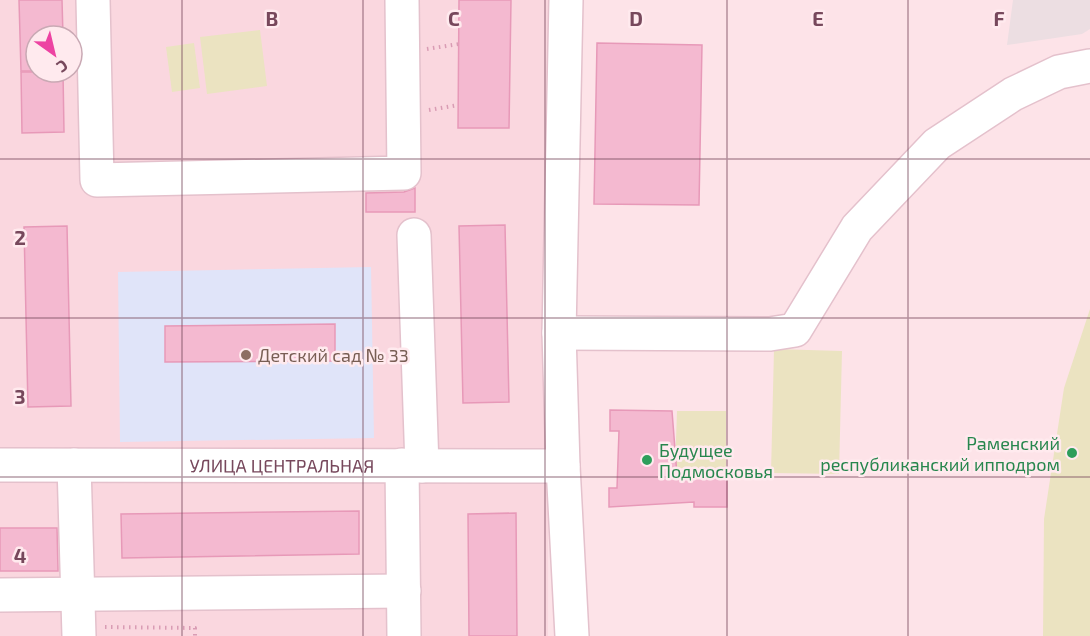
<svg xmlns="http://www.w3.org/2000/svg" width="1090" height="636" font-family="'Exo 2',sans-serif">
<rect width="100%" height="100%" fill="#fde3e8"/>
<path fill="#fad7df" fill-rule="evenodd" d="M0 0H549L548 636H0ZM36 36H72V72H36Z"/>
<polygon fill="#ecdee2" points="1013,0 1090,0 1090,29 1082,34 1007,45"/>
<polygon fill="#e0e4f9" points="371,267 374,438 120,442 118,272"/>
<g fill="#ebe3c1">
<polygon points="260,30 267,86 207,94 200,37"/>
<polygon points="194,43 200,88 172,92 166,47"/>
<polygon points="1090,309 1090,636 1043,636 1044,519 1064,388"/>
<polygon points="774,349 842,351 839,474 771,473"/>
<polygon points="677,411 726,411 726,469 675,468"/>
</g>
<g fill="#f4b9d0" stroke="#e799b8" stroke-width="1.5">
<polygon points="19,0 62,0 63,36 36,36 36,71 21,71"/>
<polygon points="459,0 511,0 509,128 458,128"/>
<polygon points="597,43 702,45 699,205 594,204"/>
<polygon points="21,72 63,72 64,132 22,133"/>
<polygon points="415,188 415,212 366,212 366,193 404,192"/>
<polygon points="505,225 509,402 463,403 459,226"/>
<polygon points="67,226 71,406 28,407 24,227"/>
<polygon points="335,324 335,361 165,362 165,326"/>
<polygon points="610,410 672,411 677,475 727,476 727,507 694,507 694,502 609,507 609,488 617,488 619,431 610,431"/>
<polygon points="359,511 359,554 122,558 121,514"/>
<polygon points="516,513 517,636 469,636 468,514"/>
<polygon points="0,528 57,528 58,571 0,571"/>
</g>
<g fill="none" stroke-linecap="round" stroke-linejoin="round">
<defs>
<g id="minor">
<polyline points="93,0 97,180 404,173 402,0"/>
<polyline points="566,0 559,333 563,466 572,636"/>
<polyline points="414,235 422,466"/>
<polyline points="559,333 770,334 795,330 857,228 937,144 1013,94 1059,72 1090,66"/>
<path id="s1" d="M0 465 563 466"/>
<polyline points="74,465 79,636"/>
<polyline points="402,465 404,636"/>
<polyline points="0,595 404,591"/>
</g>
</defs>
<use href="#minor" stroke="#e4c1cc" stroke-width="36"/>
<g stroke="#d99cb4" stroke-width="4" stroke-dasharray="1.5 4.5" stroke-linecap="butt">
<polyline points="427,49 459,44"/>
<polyline points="429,110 458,105"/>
<polyline points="105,627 195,628 195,636"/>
</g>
<use href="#minor" stroke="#fff" stroke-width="33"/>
</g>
<path fill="none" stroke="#77485c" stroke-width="1.5" stroke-opacity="0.55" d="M182 0V636M363 0V636M545 0V636M727 0V636M908 0V636M0 159H1090M0 318H1090M0 477H1090"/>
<circle fill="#8d6e63" stroke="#ffeaee" stroke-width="2" cx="246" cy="355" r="6"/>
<g fill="#2e9e5b" stroke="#ffeaee" stroke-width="2">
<circle cx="1072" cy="453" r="6"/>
<circle cx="647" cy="460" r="6"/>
</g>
<g text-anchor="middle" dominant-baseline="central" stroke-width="5" stroke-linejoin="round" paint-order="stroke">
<g font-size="18" fill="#785e54" stroke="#ffeaee" text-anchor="start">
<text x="258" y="355">Детский сад № 33</text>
</g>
<g font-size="18" fill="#27864d" stroke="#ffeaee" text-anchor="end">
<text x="1060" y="443">Раменский<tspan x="1060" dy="21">республиканский ипподром</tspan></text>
<text x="659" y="450" text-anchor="start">Будущее<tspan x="659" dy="21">Подмосковья</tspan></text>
</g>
<g font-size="18" fill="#77485c" stroke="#ffeaee">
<text stroke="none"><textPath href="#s1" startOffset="282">УЛИЦА ЦЕНТРАЛЬНАЯ</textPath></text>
</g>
</g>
<g font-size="20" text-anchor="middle" font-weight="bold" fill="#77485c" stroke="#ffeaee" stroke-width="5" stroke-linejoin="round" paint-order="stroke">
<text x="272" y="26">B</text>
<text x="454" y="26">C</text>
<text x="636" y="26">D</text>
<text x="818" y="26">E</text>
<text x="999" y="26">F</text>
<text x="20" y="245">2</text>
<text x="20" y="404">3</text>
<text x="20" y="563">4</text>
</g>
<g transform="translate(54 54) rotate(146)"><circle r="28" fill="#ffeaee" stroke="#c9a9b4" stroke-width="1.5"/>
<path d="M0-4.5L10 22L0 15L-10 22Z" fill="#ed43a2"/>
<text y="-9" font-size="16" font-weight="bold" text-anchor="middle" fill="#77485c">С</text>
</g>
</svg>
